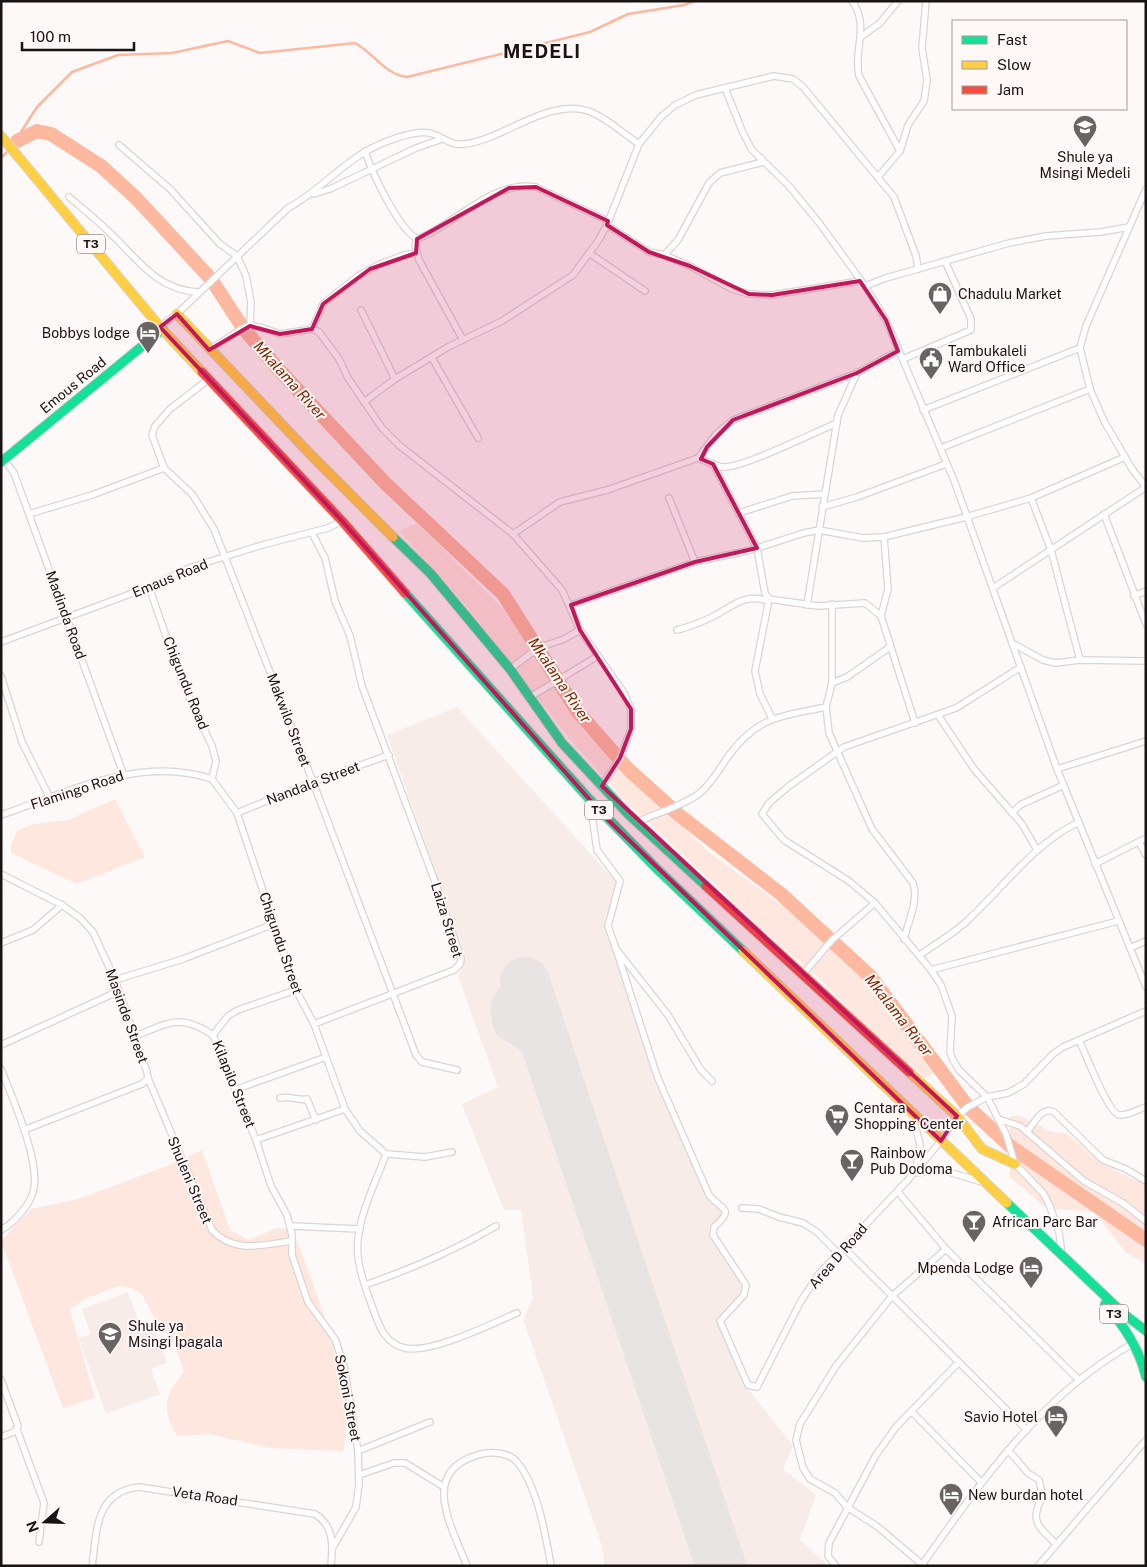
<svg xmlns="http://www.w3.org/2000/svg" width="1147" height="1567" font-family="'Public Sans',sans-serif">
<rect width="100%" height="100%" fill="#fdf9f8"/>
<g fill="#f8ece8">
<polygon points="457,707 617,883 604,923 657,1083 710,1202 721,1210 722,1217 709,1227 709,1232 744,1286 743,1290 716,1321 745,1385 793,1446 783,1469 816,1495 800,1540 829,1566 605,1566 601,1543 523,1319 533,1297 521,1210 504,1210 462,1104 498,1087 458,976 465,957 387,735"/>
<polygon points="128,1292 143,1333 155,1329 167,1363 151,1369 160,1394 106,1414 79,1338 91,1334 82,1309"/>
</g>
<g fill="#fee7df">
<polygon points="417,523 505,611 584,731 710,853 802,920 857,972 936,1072 925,1078 871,1031 819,978 772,938 620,796 570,739 459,597 399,531"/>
<polygon points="115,799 145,857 77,884 11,853 11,844 18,830 34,824 68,820"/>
<polygon points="1010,1116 1021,1116 1049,1131 1067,1134 1104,1165 1146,1185 1146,1264 1125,1252 1095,1212 1046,1208 1010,1177"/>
<path d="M202 1150 230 1230 249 1240 277 1228 292 1229C315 1287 356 1390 343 1451L269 1448 209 1434 177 1436C161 1407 164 1397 184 1372L174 1343 155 1319 141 1293 122 1285 84 1299 70 1310 95 1398 63 1408 1 1241 31 1209 78 1199 167 1166Z"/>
</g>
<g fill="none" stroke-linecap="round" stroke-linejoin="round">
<g stroke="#fcb9a0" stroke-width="2.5">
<path d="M12 146 37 107 72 72 118 55 172 53 228 41 260 53 355 43C375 54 384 74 407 77L590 32 628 14 684 5 695 1"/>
<polyline points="1,158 9,150"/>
</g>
<polyline stroke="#fcb9a0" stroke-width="14" points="17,141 37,131 51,134 101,166 136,198 211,279 243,328 281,372 385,483 503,594 578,712 628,769 679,815 781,894 871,977 968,1107 1010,1146 1146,1240"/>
<path stroke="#e7e4e3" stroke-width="20" d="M526 985C501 996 496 1002 504 1028L550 1057"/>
<polyline stroke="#e7e4e3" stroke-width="50" points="525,982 721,1566"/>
<defs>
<g id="street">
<path d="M852 1C870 26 853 49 859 76L900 151"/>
<polyline points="862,36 880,23 898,1"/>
<polyline points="725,88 743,133 752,150 789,186 820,224 865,286 886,320 955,483 1057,769 1146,987"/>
<polyline points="119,145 170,189 220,244 237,256 246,276 251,302 250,326"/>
<path d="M365 151C372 173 398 228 417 239 456 225 490 180 536 187L608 221"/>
<polyline points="878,177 900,151 908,125 924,101 927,80 922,48 926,1"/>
<polyline points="1146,189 1086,326 1080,348 1090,389 1104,421 1132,469 1146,487"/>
<polyline points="314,194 330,189 416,148 442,139"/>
<path d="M69 197C82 208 96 219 109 232 137 258 156 290 198 292"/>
<polyline points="607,225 649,252 664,255 678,240 709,183 720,173 763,162"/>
<polyline points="417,239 415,245 419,260 462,338"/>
<polyline points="589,253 645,291"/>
<polyline points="664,255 690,266 732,289 749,294 772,295 860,281"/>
<polyline points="865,286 886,278 1009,243 1046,236 1101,232 1129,227"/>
<polyline points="361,310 395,379"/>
<path d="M160 327 177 314 288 208C317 193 337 168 365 152 380 143 416 128 433 134 445 138 450 146 465 144 505 139 550 96 591 112 608 119 624 134 639 144"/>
<polyline points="312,329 323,304 358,276 380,264 404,255 416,253"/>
<polyline points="209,350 243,328 250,326 260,327 280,334 312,329 319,332 339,359 348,378 382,428 400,446 513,534 562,590 580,630 624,693 631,709 631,729 620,758 602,786"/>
<polyline points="432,358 478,438"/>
<polyline points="903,359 971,330 971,319 945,261"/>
<polyline points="209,379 170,409 155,426 152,435 164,468 192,494 214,529 313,782 416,1055 422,1062 457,1070"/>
<polyline points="364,402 395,379 448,347 502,321 573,275 598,241 607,225 639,144 661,117 675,105 696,95 774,76 793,79 803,87 894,197 916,256 918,269"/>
<polyline points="923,410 1080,348"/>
<polyline points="941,448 1090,389"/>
<path d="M698 458C706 461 716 467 724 467 743 468 815 432 837 423"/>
<polyline points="4,459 14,473 123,773"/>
<polyline points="713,464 757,548 765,593 769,599 818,606 865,603 881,616"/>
<polyline points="669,498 695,562"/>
<polyline points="1031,498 1051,550 1080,660"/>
<polyline points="822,507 857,497 946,464"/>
<polyline points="739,513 792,496 825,494"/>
<polyline points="29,514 92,495 164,468"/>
<polyline points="1104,514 1146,624"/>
<polyline points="312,533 325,558 335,601 350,636 362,686 437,887 461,959 460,964 454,970 314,1024"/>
<polyline points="513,534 560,502 607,490 698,458 717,433 733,420 857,373 898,351"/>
<polyline points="884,537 888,589 881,616 915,723"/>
<polyline points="149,587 182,682 212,746 216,761 212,779"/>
<polyline points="993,588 1146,487"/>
<polyline points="1134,596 1146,591"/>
<polyline points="769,599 755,671 760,694 772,718"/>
<path d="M832 604V683L826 707 829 733 872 829 913 883C919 900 908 922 904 939"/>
<polyline points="571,605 695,562 751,550 804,533 819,530 863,538 884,537 966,517 1031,498 1125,457"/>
<polyline points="807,605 838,415 857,373"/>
<path d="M677 630C689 627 702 622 714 616 733 606 744 593 768 601"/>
<polyline points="1,642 149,587 189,568 262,545 328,528 342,521"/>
<polyline points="1012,643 1043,660 1055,663 1080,660 1146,661"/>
<polyline points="1021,667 956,708 844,747 789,786 769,803 762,814 784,840 849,881 875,903 931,970 941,985 952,1016 950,1052 953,1060 959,1070 987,1097 1006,1134 1015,1164 1043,1193 1049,1204 1059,1232 1062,1255"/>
<polyline points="510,669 538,648 564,639 580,630"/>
<polyline points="1,676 22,742 50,798"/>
<polyline points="832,683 847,677 890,647"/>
<polyline points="530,697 598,656"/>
<polyline points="938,715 974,769 1022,824 1037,850"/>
<polyline points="1057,769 1146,741"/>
<polyline points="212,779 237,813 296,990 314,1024 345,1109 360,1131 386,1154 425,1157 452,1152"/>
<polyline points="590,802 597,850 620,881 608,926 616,949 668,1015 701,1070 712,1081"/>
<polyline points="237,813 313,782 389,755"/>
<polyline points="1012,813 1020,805 1064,785"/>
<path d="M1 815C69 792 140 755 212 779"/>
<path d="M637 822C657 813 683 806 700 793 712 783 721 766 730 754 758 716 783 716 826 707"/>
<polyline points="1139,842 1146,855"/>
<polyline points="1095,864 1146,838"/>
<polyline points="1,874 62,905 80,918 93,932 115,980 147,1072 148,1078 142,1084 24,1130"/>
<polyline points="1,943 33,930 62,905"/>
<polyline points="1130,948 1146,941"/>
<path d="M616 949 657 1076 709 1195C721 1210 736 1208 714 1227L713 1235 746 1285 744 1295 720 1321 748 1385 757 1387 801 1301 818 1275 907 1181 941 1141 957 1116 968 1107 987 1097 1008 1093 1024 1084 1053 1054 1063 1047 1146 1011"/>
<path d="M920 955C935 944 953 934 967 921 1003 888 1034 843 1079 822"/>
<polyline points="931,970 1118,921"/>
<polyline points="803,974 832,940 875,903"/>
<polyline points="115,980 183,959 274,924"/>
<polyline points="213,1035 256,1140 271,1186 287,1215 292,1235 292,1255 308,1302 335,1339 344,1366 358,1451 359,1484 356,1507 332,1549"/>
<polyline points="213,1035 228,1016 238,1010 296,990"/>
<path d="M135 1036C170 1023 179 1013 213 1035"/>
<path d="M1079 1040C1085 1052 1108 1113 1119 1115 1127 1116 1139 1109 1146 1107"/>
<polyline points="1,1045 119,991"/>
<path d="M1 1069C12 1097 42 1164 33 1192 29 1206 14 1223 1 1230"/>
<path d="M148 1078 212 1230C234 1254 262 1245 292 1241"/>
<polyline points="237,1089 326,1057"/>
<path d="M280 1098C292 1096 299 1101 307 1099L316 1120"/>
<polyline points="913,1117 920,1145 916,1169"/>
<polyline points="998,1119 1020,1126 1084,1181 1123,1203 1146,1221"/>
<path d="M1027 1132C1034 1123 1042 1106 1054 1112L1103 1160 1126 1169 1146 1181"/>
<polyline points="256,1140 345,1109"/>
<path d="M386 1154C375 1185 354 1223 358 1257 360 1276 368 1294 374 1312 380 1328 386 1344 405 1348 431 1354 491 1324 517 1313"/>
<polyline points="914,1173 942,1170 982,1182"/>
<polyline points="898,1192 946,1249 1078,1379"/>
<polyline points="742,1208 759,1209 779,1217 803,1223 817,1232 838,1253"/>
<polyline points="291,1226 360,1229"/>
<polyline points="843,1247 1027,1430"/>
<path d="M365 1285C411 1269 454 1251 496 1226"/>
<polyline points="1,1380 18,1426 14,1432 1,1437"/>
<polyline points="911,1411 981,1482"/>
<polyline points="17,1430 44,1503 39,1542"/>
<path d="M1008 1450 1028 1473 1039 1480 1043 1496C1029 1520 1038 1527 1055 1543"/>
<polyline points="358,1451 430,1422"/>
<polyline points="359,1475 394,1463 405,1463 444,1487"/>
<path d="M922 1565C981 1481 1043 1393 1134 1343"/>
<path d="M92 1566C97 1530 95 1492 139 1487L315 1514C334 1526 333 1545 331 1566"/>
<path d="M467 1566C451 1525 418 1470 481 1454 492 1451 510 1453 517 1462 537 1485 546 1536 551 1566"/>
<polyline points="836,1566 828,1556 829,1543 876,1455 896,1427 959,1362"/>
<polyline points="924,1566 878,1527 847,1507 835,1493 810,1479 803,1468 796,1440 800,1424 836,1366 892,1296 946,1249"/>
<polyline points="1038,1566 1146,1440"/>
</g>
<g id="fast">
<polyline points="1,462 163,329"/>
<polyline points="393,537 431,574 510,669 562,743 628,814 706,886"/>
<polyline points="405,593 590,800 657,869 743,951"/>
<polyline points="1007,1203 1124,1314 1146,1331"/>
<path d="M1105 1304C1124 1326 1139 1348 1146 1377"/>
</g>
<g id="slow">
<polyline points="1,136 160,327 202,372"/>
<polyline points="177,314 312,456 393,537"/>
<polyline points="743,951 1007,1203"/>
<polyline points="909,1072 957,1116 982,1149 1015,1164"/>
</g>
<g id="jam">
<polyline points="202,372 342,521 405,593"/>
<polyline points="706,886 909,1072"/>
</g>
</defs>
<use href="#street" stroke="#dad5d4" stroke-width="8"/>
<use href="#fast" stroke="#dad5d4" stroke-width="11"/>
<use href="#slow" stroke="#dad5d4" stroke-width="11"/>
<use href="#jam" stroke="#dad5d4" stroke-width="11"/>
<use href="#street" stroke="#fffefe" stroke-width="5.5"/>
<use href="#fast" stroke="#16e098" stroke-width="9"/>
<use href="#slow" stroke="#ffcf43" stroke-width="9"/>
<use href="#jam" stroke="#f24e42" stroke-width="9"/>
</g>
<path fill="#c2185b" fill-opacity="0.2" stroke="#c2185b" stroke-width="4" stroke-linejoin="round" d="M536 187 608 221 607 225 649 252 690 266 749 294 772 295 860 281 886 320 898 351 857 373 733 420 707 447 701 459 713 464 757 548 695 562 571 605 580 630 631 709V729L620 758 602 786 957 1116 941 1141 605 817 342 521 160 327 177 314 209 350 250 326 280 334 312 329 323 304 370 269 416 253 417 239 509 188Z"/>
<defs>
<symbol id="school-pin" viewBox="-11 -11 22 30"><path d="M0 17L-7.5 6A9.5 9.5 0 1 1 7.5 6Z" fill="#696462" stroke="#fff8f6"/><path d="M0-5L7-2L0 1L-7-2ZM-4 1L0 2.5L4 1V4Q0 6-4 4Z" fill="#fff"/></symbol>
<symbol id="shop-pin" viewBox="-11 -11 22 30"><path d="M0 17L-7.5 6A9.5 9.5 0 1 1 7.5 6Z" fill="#696462" stroke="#fff8f6"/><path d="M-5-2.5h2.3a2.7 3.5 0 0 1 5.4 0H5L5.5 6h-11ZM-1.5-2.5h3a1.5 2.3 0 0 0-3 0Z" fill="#fff"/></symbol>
<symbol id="hotel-pin" viewBox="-11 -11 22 30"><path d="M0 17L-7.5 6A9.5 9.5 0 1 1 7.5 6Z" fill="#696462" stroke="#fff8f6"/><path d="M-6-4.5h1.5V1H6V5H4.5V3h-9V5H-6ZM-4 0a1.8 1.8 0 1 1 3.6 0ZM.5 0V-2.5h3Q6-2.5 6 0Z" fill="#fff"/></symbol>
<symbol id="civic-pin" viewBox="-11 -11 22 30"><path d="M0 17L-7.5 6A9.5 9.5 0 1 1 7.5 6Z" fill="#696462" stroke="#fff8f6"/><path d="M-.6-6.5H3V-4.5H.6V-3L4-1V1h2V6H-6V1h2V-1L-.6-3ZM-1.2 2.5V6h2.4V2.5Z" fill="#fff"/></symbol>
<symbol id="supermarket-pin" viewBox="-11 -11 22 30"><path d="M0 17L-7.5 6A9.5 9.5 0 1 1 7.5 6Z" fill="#696462" stroke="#fff8f6"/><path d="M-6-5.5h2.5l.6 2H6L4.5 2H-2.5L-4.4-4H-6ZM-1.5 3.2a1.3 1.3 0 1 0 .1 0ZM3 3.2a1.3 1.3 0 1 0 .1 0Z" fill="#fff"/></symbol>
<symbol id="bar-pin" viewBox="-11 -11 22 30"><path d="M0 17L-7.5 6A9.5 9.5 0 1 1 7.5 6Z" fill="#696462" stroke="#fff8f6"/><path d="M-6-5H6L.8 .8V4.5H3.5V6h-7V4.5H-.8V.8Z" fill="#fff"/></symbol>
</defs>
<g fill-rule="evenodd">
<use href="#school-pin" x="1071" y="113" width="28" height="38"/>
<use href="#shop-pin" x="926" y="280" width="28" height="38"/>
<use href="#hotel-pin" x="134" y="319" width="28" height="38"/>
<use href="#civic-pin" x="917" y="345" width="28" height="38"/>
<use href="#supermarket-pin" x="823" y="1102" width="28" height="38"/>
<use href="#bar-pin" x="838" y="1147" width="28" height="38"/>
<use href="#bar-pin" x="960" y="1208" width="28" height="38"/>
<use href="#hotel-pin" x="1017" y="1254" width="28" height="38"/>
<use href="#school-pin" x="96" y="1320" width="28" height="38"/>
<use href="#hotel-pin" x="1042" y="1403" width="28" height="38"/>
<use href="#hotel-pin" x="937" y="1481" width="28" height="38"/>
</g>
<g text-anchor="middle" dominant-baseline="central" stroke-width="4" stroke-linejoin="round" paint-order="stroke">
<g fill="#fff8f6" stroke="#5e5856" stroke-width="1">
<rect x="77" y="234.5" width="28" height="19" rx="4"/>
<rect x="585" y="800.5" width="28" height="19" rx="4"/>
<rect x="1100" y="1304.5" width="28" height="19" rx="4"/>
</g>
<g font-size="12" font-weight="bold" fill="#191311">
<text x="91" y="244">T3</text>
<text x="599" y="810">T3</text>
<text x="1114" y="1314">T3</text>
</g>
<g font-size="14" fill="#191311" stroke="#fff8f6" text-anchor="start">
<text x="1085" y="157" text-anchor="middle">Shule ya<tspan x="1085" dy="16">Msingi Medeli</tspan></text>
<text x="958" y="294">Chadulu Market</text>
<text x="130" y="333" text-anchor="end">Bobbys lodge</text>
<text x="948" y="351">Tambukaleli<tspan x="948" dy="16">Ward Office</tspan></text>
<text x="854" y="1108">Centara<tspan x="854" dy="16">Shopping Center</tspan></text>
<text x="870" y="1153">Rainbow<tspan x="870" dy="16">Pub Dodoma</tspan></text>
<text x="992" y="1222">African Parc Bar</text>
<text x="1014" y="1268" text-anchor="end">Mpenda Lodge</text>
<text x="128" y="1326">Shule ya<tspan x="128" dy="16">Msingi Ipagala</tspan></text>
<text x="1038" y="1417" text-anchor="end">Savio Hotel</text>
<text x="968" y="1495">New burdan hotel</text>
</g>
<g font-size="14" fill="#191311" stroke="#fff8f6">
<text transform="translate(73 385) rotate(-39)">Emous Road</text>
<text transform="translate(170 578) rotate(-22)">Emaus Road</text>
<text transform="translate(66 615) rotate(70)">Madinda Road</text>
<text transform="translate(186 683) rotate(68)">Chigundu Road</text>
<text transform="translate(289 720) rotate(69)">Makwilo Street</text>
<text transform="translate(313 783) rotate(-21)">Nandala Street</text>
<text transform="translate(77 790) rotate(-18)">Flamingo Road</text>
<text transform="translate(447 920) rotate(73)">Laiza Street</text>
<text transform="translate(281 943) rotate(71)">Chigundu Street</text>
<text transform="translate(127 1016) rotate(70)">Masinde Street</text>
<text transform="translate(234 1084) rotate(68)">Kilapilo Street</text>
<text transform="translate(190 1180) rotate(67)">Shuleni Street</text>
<text transform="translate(838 1256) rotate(-49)">Area D Road</text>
<text transform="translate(348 1398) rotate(79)">Sokoni Street</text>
<text transform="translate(205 1496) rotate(8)">Veta Road</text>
</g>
<g font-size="15" font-style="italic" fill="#7a2900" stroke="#fff8f6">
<text transform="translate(290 380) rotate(48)">Mkalama River</text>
<text transform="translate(560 680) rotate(56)">Mkalama River</text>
<text transform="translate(899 1015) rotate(52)">Mkalama River</text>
</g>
<g font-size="19" font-weight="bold" letter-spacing="1" fill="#191311" stroke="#fff8f6">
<text x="542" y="51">MEDELI</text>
</g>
</g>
<rect width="1147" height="1567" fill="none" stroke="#191311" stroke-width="5"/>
<rect x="952" y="20" width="175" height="90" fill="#fff8f6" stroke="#a39c9a"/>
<rect x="962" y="36" width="25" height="8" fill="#16e098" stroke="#a39c9a"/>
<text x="997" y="45" font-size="15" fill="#191311">Fast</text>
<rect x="962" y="61" width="25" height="8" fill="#ffcf43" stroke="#a39c9a"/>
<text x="997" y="70" font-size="15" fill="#191311">Slow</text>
<rect x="962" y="86" width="25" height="8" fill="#f24e42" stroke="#a39c9a"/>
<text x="997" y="95" font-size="15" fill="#191311">Jam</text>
<g transform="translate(45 1522) rotate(250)" stroke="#fff8f6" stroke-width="4" paint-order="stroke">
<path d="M0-4L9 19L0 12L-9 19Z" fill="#191311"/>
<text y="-8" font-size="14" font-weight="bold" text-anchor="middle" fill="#191311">N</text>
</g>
<path d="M22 42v8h112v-8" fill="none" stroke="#191311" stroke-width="2.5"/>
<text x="30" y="42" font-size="15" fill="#191311" stroke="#fff8f6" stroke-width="4" paint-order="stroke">100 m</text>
</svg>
